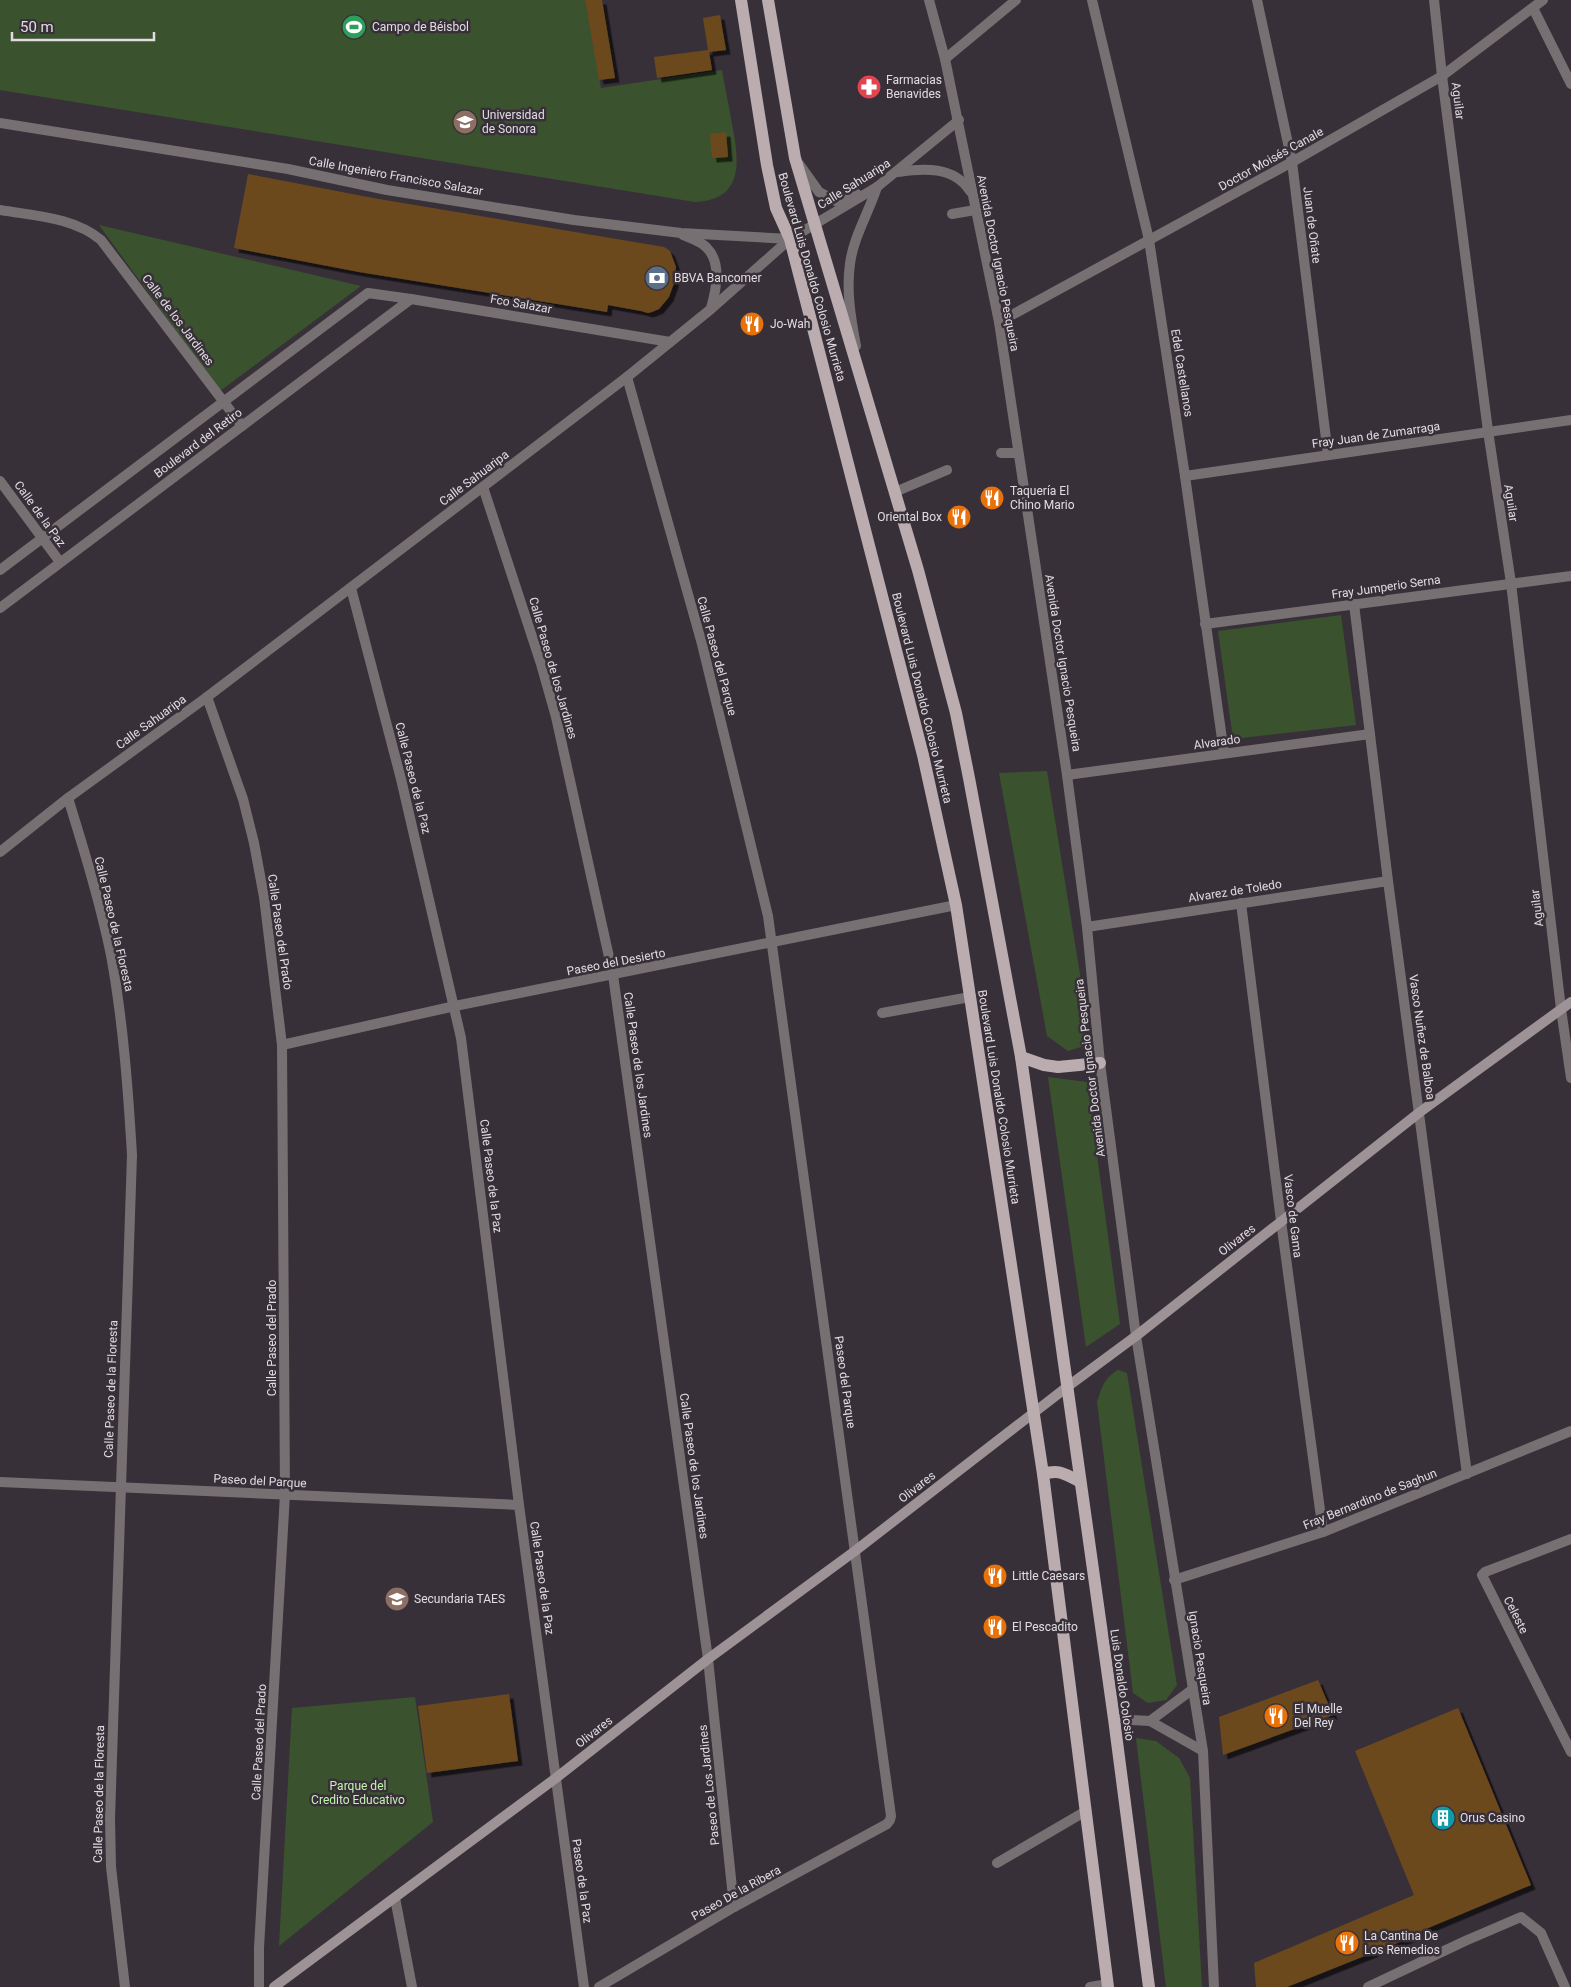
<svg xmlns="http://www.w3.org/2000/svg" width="1571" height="1987" font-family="Roboto,sans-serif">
<defs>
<filter id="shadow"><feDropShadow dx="4.5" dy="4.5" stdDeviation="0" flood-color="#0009"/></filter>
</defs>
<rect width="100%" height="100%" fill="#383039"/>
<g fill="#3a532e">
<path d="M0 0H585L601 88 722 70C725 88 729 106 732 124 739 160 745 200 695 202L0 90Z"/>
<polygon points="99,225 361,286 220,391"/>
<polygon points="1341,615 1356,725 1233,739 1218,631"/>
<polygon points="1047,771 1090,1036 1081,1047 1068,1051 1047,1036 999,773"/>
<polygon points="1048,1077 1087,1082 1120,1324 1086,1347"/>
<path d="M1118 1370 1127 1373 1177 1685 1166 1700 1148 1703 1133 1693 1097 1402C1102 1387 1104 1378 1118 1370Z"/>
<polygon points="415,1697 433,1822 279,1946 292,1708"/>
<polygon points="1136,1738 1156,1741 1179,1758 1190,1778 1202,1987 1166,1987"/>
</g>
<g fill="#6c491d" filter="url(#shadow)">
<polygon points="585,0 602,0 615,78 599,80"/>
<polygon points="720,15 726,50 709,52 712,70 657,78 654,57 708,50 703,18"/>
<polygon points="726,132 728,157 712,158 710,134"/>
<polygon points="248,174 373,198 664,247 670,251 676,267 674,283 669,297 659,309 652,312 648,313 641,311 608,305 607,312 359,272 234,248"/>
<polygon points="1318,1680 1333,1715 1223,1755 1219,1717"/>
<polygon points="509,1694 518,1761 427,1773 418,1706"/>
<polygon points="1458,1708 1531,1885 1421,1931 1422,1933 1287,1987 1256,1987 1254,1963 1414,1895 1355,1751"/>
</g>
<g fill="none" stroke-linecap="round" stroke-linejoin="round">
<g stroke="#777072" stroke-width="10">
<polyline points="952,214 975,210"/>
<polyline points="1001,453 1018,453"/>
<polyline points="895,492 947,470"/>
<polyline points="882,1013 970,997"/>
<polyline points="997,1863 1086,1811"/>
<polyline points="1368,1987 1465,1941 1521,1917 1541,1933 1565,1987"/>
</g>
<g stroke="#777072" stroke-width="10">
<polyline points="929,0 945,59 999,322 1067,775 1087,927 1100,1063 1136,1336 1203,1751 1214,1987"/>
<polyline points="1092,0 1149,240 1185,476 1224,753"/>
<polyline points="1257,0 1292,162 1328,455"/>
<polyline points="1434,0 1442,76 1488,431 1511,583 1561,1009 1571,1078"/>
<polyline points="1533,8 1571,84"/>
<polyline points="945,59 1016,0"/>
<polyline points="0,123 288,169 387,190 574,220 681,233 790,239"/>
<polyline points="799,164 819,192 836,201 857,194"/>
<path d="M898 172C923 168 954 166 970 191"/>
<path d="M0 210C34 216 74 217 101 240L242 426"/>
<path d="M683 235C690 238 702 242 707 248 722 263 716 291 711 308"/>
<polyline points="999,322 1292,162 1442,76 1543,0"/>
<path d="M856 346C851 319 846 291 850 264 853 238 869 212 877 187"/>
<polyline points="1185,476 1571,420"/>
<polyline points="0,481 60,562"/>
<polyline points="483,487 541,664 556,717 613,975 708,1659 734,1907"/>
<polyline points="0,570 368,293 411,299 670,342"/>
<polyline points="351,588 401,779 461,1038 519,1505 584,1987"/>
<polyline points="1354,604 1388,881 1467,1474"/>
<polyline points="0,608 411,299"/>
<polyline points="1205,624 1571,576"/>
<polyline points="207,697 243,799 254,843 264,897 282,1045 285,1494 259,1948 259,1987"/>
<polyline points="1067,775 1370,734"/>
<path d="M68 798C84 850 100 902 111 955 123 1021 128 1088 132 1155L110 1818 111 1867 125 1987"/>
<polyline points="0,852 68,798 207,697 627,377 711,309 790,239 877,187 959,120"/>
<polyline points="1241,903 1281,1221 1323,1532"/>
<polyline points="1087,927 1388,881"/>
<polyline points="282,1045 455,1006 956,905"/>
<polyline points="0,1482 519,1505"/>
<polyline points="1571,1539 1485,1572 1482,1575 1571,1752"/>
<polyline points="1174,1580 1323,1532 1571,1431"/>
<polyline points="1114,1719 1150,1721 1203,1751"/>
<polyline points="1150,1721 1193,1689"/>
<polyline points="395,1898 412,1987"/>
<polyline points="599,1987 734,1907 887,1824 890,1820 891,1816 768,916 702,644 627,377"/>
<polyline points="1090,1987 1108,1984"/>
</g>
<polyline stroke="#9d9295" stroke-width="10" points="274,1987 556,1778 708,1659 855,1551 1067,1387 1136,1336 1420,1112 1571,1002"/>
<g stroke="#baacaf" stroke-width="12">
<polyline points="741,0 767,165 776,208 790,239 923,755 956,905 1043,1474 1108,1987"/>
<polyline points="768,0 795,158 918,570 956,713 969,778 1021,1057 1114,1719 1149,1987"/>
<polyline points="1021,1057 1044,1065 1058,1067 1100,1063"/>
<path d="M1043 1474C1060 1469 1064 1474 1079 1481"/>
</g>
</g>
<defs>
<symbol id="stadium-disc" viewBox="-11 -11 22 22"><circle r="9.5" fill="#2e9e5b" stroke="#383039"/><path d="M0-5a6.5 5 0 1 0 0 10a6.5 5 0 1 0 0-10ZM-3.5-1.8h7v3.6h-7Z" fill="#fff"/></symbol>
<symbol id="pharmacy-disc" viewBox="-11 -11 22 22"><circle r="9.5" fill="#e0444e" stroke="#383039"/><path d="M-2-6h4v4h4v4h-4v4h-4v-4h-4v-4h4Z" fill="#fff"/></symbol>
<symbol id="university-disc" viewBox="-11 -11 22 22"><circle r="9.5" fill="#8d6e63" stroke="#383039"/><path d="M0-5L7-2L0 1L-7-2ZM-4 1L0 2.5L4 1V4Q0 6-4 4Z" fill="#fff"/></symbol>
<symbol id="bank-disc" viewBox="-11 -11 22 22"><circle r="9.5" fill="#5c6f8a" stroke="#383039"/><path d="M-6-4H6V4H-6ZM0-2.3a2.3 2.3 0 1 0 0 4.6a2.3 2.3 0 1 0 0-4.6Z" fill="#fff"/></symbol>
<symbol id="restaurant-disc" viewBox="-11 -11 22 22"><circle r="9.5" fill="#e8710a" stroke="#383039"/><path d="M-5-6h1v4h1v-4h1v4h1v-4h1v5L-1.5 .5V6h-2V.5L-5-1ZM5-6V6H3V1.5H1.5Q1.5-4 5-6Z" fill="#fff"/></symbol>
<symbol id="school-disc" viewBox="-11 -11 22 22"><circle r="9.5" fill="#8d6e63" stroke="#383039"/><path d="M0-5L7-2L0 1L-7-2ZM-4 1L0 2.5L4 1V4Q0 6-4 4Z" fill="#fff"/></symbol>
<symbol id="building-disc" viewBox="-11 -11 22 22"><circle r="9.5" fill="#0f9aa8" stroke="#383039"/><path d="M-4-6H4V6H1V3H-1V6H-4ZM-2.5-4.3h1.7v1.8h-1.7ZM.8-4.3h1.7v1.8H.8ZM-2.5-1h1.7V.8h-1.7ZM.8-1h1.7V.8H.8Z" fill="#fff"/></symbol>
</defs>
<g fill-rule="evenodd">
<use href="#stadium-disc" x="340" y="13" width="28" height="28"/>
<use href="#pharmacy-disc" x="855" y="73" width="28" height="28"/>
<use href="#university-disc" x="451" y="108" width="28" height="28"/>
<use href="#bank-disc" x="643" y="264" width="28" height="28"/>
<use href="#restaurant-disc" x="738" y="310" width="28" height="28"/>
<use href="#restaurant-disc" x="978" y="484" width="28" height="28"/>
<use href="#restaurant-disc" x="945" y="503" width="28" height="28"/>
<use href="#restaurant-disc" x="981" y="1562" width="28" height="28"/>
<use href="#school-disc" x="383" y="1585" width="28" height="28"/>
<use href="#restaurant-disc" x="981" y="1613" width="28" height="28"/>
<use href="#restaurant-disc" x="1262" y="1702" width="28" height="28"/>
<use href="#building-disc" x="1429" y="1804" width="28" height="28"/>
<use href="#restaurant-disc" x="1333" y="1929" width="28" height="28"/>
</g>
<g text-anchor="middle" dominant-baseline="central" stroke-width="5" stroke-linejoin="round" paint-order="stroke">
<g font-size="12" fill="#e1dce1" stroke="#383039" text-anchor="start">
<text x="372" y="27">Campo de Béisbol</text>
<text x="886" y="80">Farmacias<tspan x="886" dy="14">Benavides</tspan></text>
<text x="482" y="115">Universidad<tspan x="482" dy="14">de Sonora</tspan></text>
<text x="674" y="278">BBVA Bancomer</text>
<text x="770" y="324">Jo-Wah</text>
<text x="1010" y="491">Taquería El<tspan x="1010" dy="14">Chino Mario</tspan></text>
<text x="942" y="517" text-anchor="end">Oriental Box</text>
<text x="1012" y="1576">Little Caesars</text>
<text x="414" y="1599">Secundaria TAES</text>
<text x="1012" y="1627">El Pescadito</text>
<text x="1294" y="1709">El Muelle<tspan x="1294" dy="14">Del Rey</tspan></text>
<text x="1460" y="1818">Orus Casino</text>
<text x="1364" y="1936">La Cantina De<tspan x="1364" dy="14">Los Remedios</tspan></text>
</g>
<g font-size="12" fill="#e1dce1" stroke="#383039">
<text transform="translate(1458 101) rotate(83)">Aguilar</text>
<text transform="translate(1271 159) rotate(-29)">Doctor Moisés Canale</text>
<text transform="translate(396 176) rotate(10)">Calle Ingeniero Francisco Salazar</text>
<text transform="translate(854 184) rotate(-32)">Calle Sahuaripa</text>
<text transform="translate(1312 225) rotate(83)">Juan de Oñate</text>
<text transform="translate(998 263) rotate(79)">Avenida Doctor Ignacio Pesqueira</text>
<text transform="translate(812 277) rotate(74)">Boulevard Luis Donaldo Colosio Murrieta</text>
<text transform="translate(521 304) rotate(10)">Fco Salazar</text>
<text transform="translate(178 320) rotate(53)">Calle de los Jardines</text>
<text transform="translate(1182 373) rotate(81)">Edel Castellanos</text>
<text transform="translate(1376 435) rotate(-8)">Fray Juan de Zumarraga</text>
<text transform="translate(198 443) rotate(-37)">Boulevard del Retiro</text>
<text transform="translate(474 478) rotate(-37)">Calle Sahuaripa</text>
<text transform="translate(1511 503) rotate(81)">Aguilar</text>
<text transform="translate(40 514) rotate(54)">Calle de la Paz</text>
<text transform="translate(1386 587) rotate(-8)">Fray Jumperio Serna</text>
<text transform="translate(717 656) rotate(75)">Calle Paseo del Parque</text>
<text transform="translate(1063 663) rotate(81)">Avenida Doctor Ignacio Pesqueira</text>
<text transform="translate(553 668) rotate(74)">Calle Paseo de los Jardines</text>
<text transform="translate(922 698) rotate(76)">Boulevard Luis Donaldo Colosio Murrieta</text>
<text transform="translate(151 722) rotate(-36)">Calle Sahuaripa</text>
<text transform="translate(1217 742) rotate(-8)">Alvarado</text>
<text transform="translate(413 778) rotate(76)">Calle Paseo de la Paz</text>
<text transform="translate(1235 891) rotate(-9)">Alvarez de Toledo</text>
<text transform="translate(1537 908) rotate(-97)">Aguilar</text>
<text transform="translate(114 924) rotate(77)">Calle Paseo de la Floresta</text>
<text transform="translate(280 932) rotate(82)">Calle Paseo del Prado</text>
<text transform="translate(616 962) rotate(-11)">Paseo del Desierto</text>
<text transform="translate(1422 1037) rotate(82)">Vasco Nuñez de Balboa</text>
<text transform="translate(638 1065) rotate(82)">Calle Paseo de los Jardines</text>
<text transform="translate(1090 1068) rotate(-97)">Avenida Doctor Ignacio Pesqueira</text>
<text transform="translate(999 1097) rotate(81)">Boulevard Luis Donaldo Colosio Murrieta</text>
<text transform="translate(491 1176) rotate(83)">Calle Paseo de la Paz</text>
<text transform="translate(1293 1216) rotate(83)">Vasco de Gama</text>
<text transform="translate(1237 1240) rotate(-38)">Olivares</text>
<text transform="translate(272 1338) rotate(-90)">Calle Paseo del Prado</text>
<text transform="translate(845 1382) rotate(82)">Paseo del Parque</text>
<text transform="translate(111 1389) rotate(-88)">Calle Paseo de la Floresta</text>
<text transform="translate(694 1466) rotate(82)">Calle Paseo de los Jardines</text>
<text transform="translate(260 1481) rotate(3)">Paseo del Parque</text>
<text transform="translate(917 1487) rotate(-38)">Olivares</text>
<text transform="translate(1370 1499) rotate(-22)">Fray Bernardino de Saghun</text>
<text transform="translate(542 1578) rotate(82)">Calle Paseo de la Paz</text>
<text transform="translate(1516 1615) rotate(63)">Celeste</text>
<text transform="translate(1200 1658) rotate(81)">Ignacio Pesqueira</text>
<text transform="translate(1122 1685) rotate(82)">Luis Donaldo Colosio</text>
<text transform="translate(594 1732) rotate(-38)">Olivares</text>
<text transform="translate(259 1742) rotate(-87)">Calle Paseo del Prado</text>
<text transform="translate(709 1785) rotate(-96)">Paseo de Los Jardines</text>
<text transform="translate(99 1794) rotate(-89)">Calle Paseo de la Floresta</text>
<text transform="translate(582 1881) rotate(82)">Paseo de la Paz</text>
<text transform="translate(736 1893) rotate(-29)">Paseo De la Ribera</text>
</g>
<g font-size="12" fill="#c2f3ac" stroke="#383039">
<text x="358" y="1786">Parque del<tspan x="358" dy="14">Credito Educativo</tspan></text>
</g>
</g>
<path d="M12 32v8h142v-8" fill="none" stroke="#e1dce1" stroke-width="2.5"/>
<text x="20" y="32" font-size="15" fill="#e1dce1" stroke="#383039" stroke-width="4" paint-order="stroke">50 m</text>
</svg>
